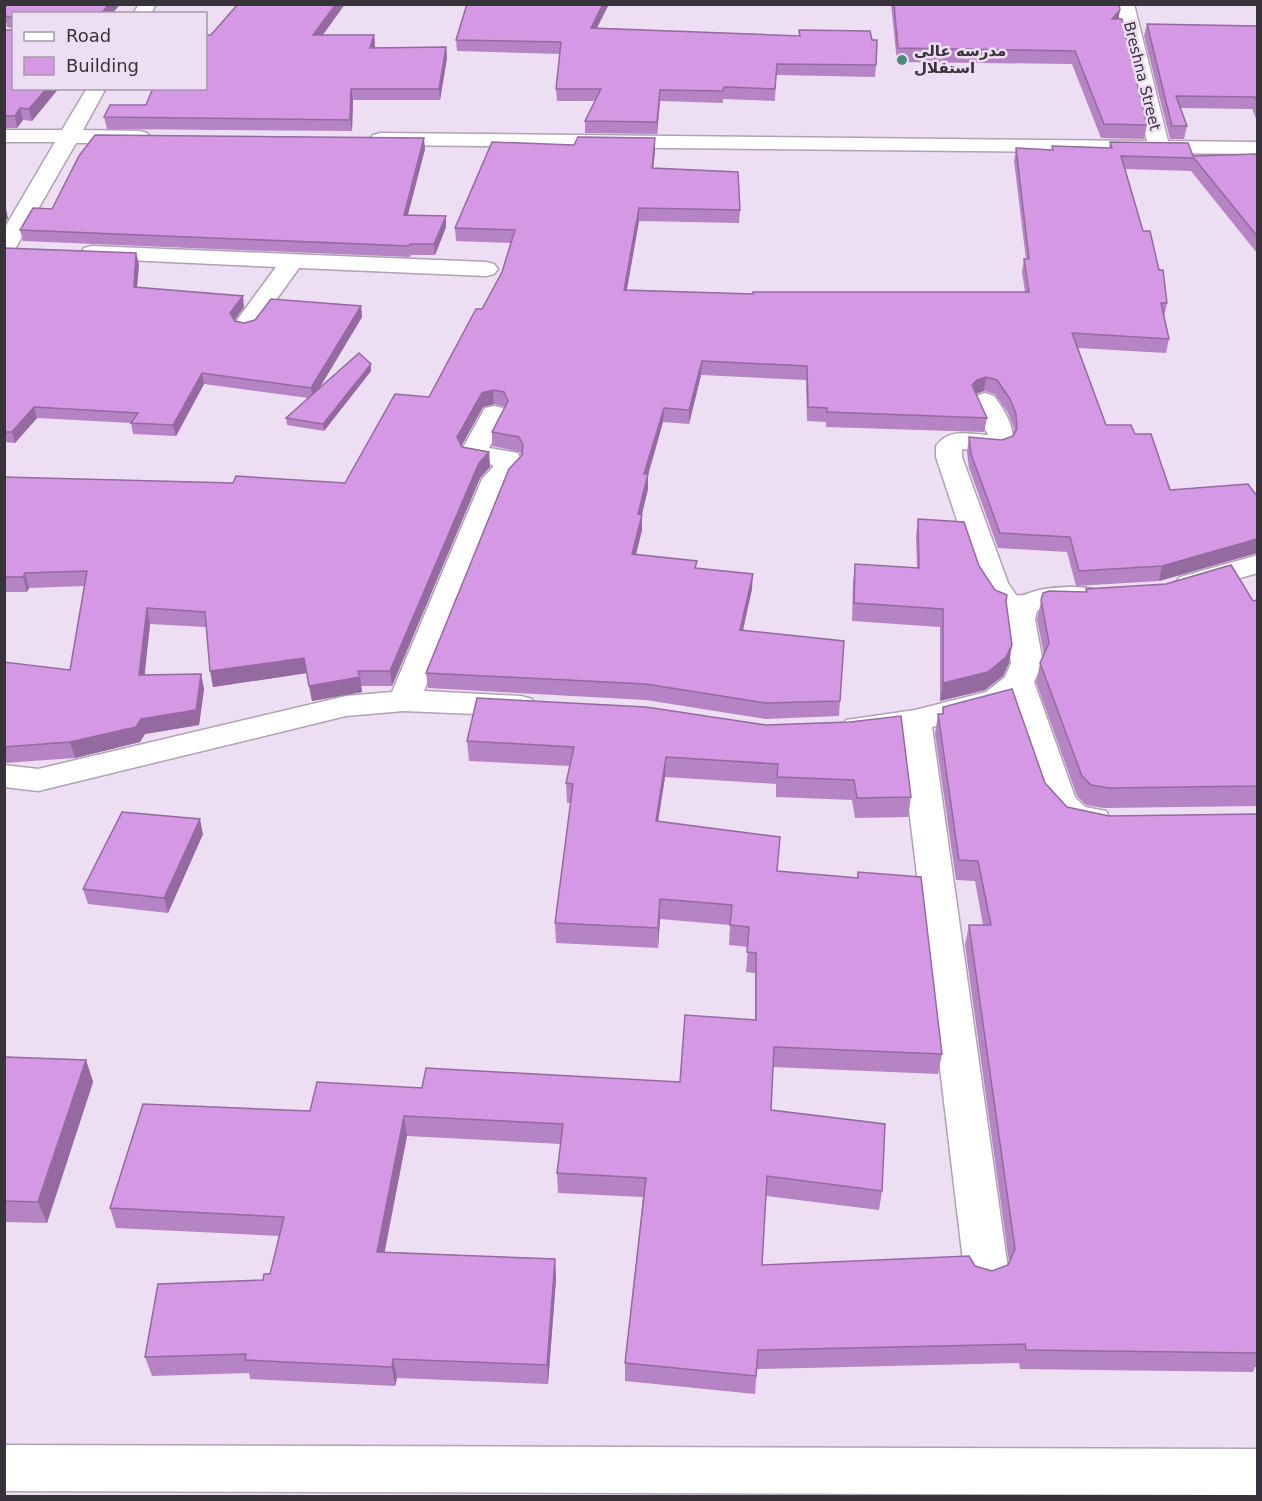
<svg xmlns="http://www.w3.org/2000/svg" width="1262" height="1501" font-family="'DejaVu Sans',Vazirmatn,sans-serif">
<rect width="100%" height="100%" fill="#eedef3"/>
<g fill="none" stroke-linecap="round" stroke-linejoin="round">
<defs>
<g id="minor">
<polygon points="139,4 156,4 151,14 133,14"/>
<polygon points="1116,4 1134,4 1168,141 1258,142 1258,154 380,145 373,143 370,139 373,135 380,133 1147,141"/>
<polygon points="87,88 106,88 83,130 140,131 147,133 150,137 147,141 140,143 76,143 15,249 12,254 4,256 4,229 55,142 4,142 4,130 62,130"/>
<polygon points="92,246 486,262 494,264 498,269 494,274 486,276 299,268 255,329 246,331 237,329 234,324 276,267 84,258 81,253 84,248"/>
<path d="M985 393 994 396C1004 409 1020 434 1009 450L1000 452 962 449V457L1008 583 1016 595C1024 597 1030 592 1039 590 1056 587 1079 585 1097 590L1101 596 1097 602C1077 607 1055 603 1037 611L1035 619 1043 663 1034 682 1075 797 1085 807 1106 811 1111 820 1106 829C1079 836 1057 826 1043 802L1010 706 932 727 1008 1269 1001 1283 986 1288 971 1283 964 1269 900 733 858 739 846 736 842 728 846 720 915 710 986 692 1005 677 1011 663 1005 619 1007 611 994 607 978 583 936 457V446C948 428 969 434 988 435L972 401 976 396Z"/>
<polygon points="494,406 503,408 507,414 489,448 518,453 521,459 520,469 508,482 424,691 521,696 532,699 537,706 532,713 521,716 404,711 346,716 38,791 4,787 4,765 38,769 346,696 392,692 482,479 493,467 493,465 464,459 460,453 485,408"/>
<polygon points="1258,555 1258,573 1190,592 1180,589 1175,583 1180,577"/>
</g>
<polygon id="trunk" points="4,1445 1258,1449 1258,1495 4,1491"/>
</defs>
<use href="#minor" stroke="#b0a1b4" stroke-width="3"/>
<use href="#trunk" stroke="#b0a1b4" stroke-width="3"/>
<use href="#minor" fill="#fff" fill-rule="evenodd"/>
<use href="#trunk" fill="#fff" fill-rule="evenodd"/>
</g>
<g fill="#b683c4">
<polygon points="8,4 120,4 112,14 14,14 59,88 32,121 23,120 17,128 4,128 4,30 11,30 13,28 7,27 5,16"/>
<polygon points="238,4 345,4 322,35 374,35 375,48 446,47 447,58 440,100 353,100 352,131 107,129 104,117 146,105"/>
<polygon points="467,4 609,4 597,28 799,36 799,30 876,65 875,77 776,75 775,101 723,99 723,103 660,101 657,134 585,133 585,121 595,101 557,101 556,89 560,54 457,51 456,40"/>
<polygon points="891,4 1119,4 1119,19 1147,125 1144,139 1101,138 1072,64 897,62"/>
<polygon points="1147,24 1257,26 1257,121 1252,109 1180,108 1187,126 1184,139 1170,139 1144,36"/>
<polygon points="1110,142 1193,156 1257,154 1257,253 1191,171 1125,169 1143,231 1159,270 1167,303 1164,317 1169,339 1166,353 1078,348 1106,425 1135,434 1170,490 1257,496 1257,553 1159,581 1076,586 1067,552 998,548 969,468 967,452 969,437 1002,440 1013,436 1014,429 1008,413 995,394 984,391 976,394 987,418 984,432 826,427 826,422 807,421 806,380 701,375 689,424 663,422 648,475 648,489 642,515 642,530 636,555 696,568 752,589 743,631 840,701 839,716 765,719 646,700 428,688 426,673 521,455 520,452 492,446 492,432 505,407 494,404 483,407 462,445 462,447 489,452 490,467 480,478 392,686 361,686 362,692 312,701 307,673 213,687 206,627 150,624 144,675 201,674 204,689 199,725 145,734 140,742 75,758 4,763 4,662 70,670 85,586 29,588 27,592 4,592 4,477 233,483 345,483 429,397 482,309 502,272 511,243 456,241 455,228 655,151 653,168 740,210 739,223 639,221 627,290 753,294 1025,292 1022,272 1024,259 1026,259 1014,161 1016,148 1052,150 1052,146 1109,148"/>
<polygon points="425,149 408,215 446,216 446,227 435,255 411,255 410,257 23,241 20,230 52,209"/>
<polygon points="4,248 139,264 137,287 244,307 234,320 244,323 361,306 362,317 318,390 371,371 324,431 287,425 286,418 309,398 204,384 176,436 133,434 131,423 37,418 15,443 4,442"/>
<polygon points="918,519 979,566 995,590 1006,602 1012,645 1009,663 1003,676 985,690 940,701 940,627 852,621 853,582 855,564 917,568 916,536"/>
<polygon points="1086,589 1253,601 1257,600 1257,806 1104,808 1086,805 1077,796 1036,682 1040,663 1044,655 1037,619 1043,593 1085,592"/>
<polygon points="646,707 911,797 908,817 855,818 852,800 776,797 776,784 665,777 658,821 777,871 857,878 858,872 942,1054 938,1074 773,1067 771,1110 882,1191 879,1210 766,1196 762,1265 975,1266 992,1271 1008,1265 1009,1262 965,945 969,925 983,925 975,881 956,880 935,734 938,714 942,714 943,707 1045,783 1067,807 1109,816 1257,814 1257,1367 1255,1367 1253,1372 1020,1369 1019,1363 757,1369 755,1394 625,1381 625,1363 643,1197 558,1193 557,1173 561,1144 407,1136 384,1252 555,1259 556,1279 548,1384 397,1378 395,1386 250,1379 249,1373 152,1376 145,1357 263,1280 270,1274 280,1236 116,1228 110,1208 310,1111 422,1088 680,1082 755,1020 755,973 746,972 748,947 729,945 730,925 660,919 658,948 556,943 555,923 571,803 567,803 566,783 570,766 469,761 467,741"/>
<polygon points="203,834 168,913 88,904 83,889"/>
<polygon points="86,1060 93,1082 47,1223 4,1222 4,1062"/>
</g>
<g fill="#946aa0">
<polygon points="109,4 120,4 112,14 101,14"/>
<polygon points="336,4 345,4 315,46 313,35"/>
<polygon points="603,4 609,4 591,39 591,28"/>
<polygon points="1120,10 1118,23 1112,19"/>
<polygon points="374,35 375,46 371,59 370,48"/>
<polygon points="446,47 447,58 440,100 439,89"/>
<polygon points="47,88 59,88 32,121 29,109"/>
<polygon points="351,89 353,100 352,131 350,120"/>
<polygon points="660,90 660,101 657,134 657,122"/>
<polygon points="20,108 23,120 17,128 15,116"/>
<polygon points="424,138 425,149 405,225 404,215"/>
<polygon points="655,138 655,151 652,181 652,168"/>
<polygon points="6,208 8,218 4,224 4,210"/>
<polygon points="639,208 639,221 624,304 624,290"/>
<polygon points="446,216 446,227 435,255 434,244"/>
<polygon points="136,253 139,264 136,297 134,287"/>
<polygon points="243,296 244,307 232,324 230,313"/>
<polygon points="361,306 362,317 313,399 311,388"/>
<polygon points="702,361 701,375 689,424 689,410"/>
<polygon points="371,364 371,371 324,431 323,424"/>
<polygon points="202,373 204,384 176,436 173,425"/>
<polygon points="986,377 984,391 975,394 972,385 977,380"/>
<polygon points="493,390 494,404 483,407 458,452 457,437 482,393"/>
<polygon points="34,407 37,418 15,443 12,432"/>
<polygon points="664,408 663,422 648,475 648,489 638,529 638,514 644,474"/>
<polygon points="489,452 490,467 480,478 392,686 390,671 479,463"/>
<polygon points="642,515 642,530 632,569 632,554"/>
<polygon points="1257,539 1257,553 1159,581 1162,566"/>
<polygon points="25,573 29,588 27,592 23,577"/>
<polygon points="753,574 752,589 739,646 740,630"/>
<polygon points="147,608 150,624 143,691 139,675"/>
<polygon points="1012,645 1009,663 1003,676 985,690 940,701 943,683"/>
<polygon points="304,658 307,673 213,687 210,671"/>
<polygon points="201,674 204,689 199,725 145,734 140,742 75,758 70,742 141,719"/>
<polygon points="360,677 362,692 312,701 309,686"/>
<polygon points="666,757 665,777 655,841 656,821"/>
<polygon points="200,819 203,834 168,913 164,898"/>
<polygon points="660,899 660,919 658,948 658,928"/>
<polygon points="86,1060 93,1082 47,1223 38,1202"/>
<polygon points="404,1116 407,1136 381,1271 377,1252"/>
<polygon points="555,1259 556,1279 548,1384 547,1365"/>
<polygon points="393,1359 397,1378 395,1386 392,1367"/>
</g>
<g fill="#d498e4" stroke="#946aa0" stroke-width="1.5">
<polygon points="8,4 109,4 101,14 14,14 14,18 5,16 5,7"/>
<polygon points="238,4 336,4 313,35 374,35 370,48 446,47 439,89 351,89 350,120 104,117 110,105 146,105 153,88 206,88 206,35 211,35"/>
<polygon points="467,4 603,4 591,28 800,36 799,30 870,31 872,40 877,40 876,65 777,64 775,89 724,87 723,91 660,90 657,122 585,121 601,89 556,89 561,42 456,40"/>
<polygon points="894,4 1119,4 1120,10 1112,19 1122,19 1147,125 1104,124 1075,51 898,48"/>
<polygon points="1147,24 1257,26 1257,102 1255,97 1176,96 1187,126 1172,126"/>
<polygon points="14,28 14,88 47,88 29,109 20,108 15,116 4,116 4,30 11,30"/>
<polygon points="95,135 424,138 404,215 446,216 434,244 410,244 409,246 20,230 33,208 52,209 79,156"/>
<polygon points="578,137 655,138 652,168 738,172 740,210 639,208 624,290 753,294 753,292 1029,292 1024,259 1029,259 1016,148 1053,150 1052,146 1112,148 1110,142 1188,143 1193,156 1257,154 1257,236 1194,158 1121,156 1143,231 1150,231 1159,270 1163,270 1167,303 1161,303 1169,339 1072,333 1106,425 1131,425 1135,434 1151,434 1170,490 1248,484 1257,496 1257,539 1162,566 1079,571 1070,537 1000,533 971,454 969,437 1002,440 1013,436 1017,429 1016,414 1010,399 997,380 986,377 977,380 972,385 987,418 827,412 827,408 808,407 807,366 702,361 689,410 664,408 644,474 648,474 638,514 642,515 632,554 697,561 695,568 753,574 740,630 844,641 840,701 766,703 646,684 426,673 509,469 522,455 523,445 519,437 492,432 508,401 504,392 493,390 482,393 457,437 462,447 489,452 479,463 390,671 358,671 360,677 309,686 304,658 210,671 205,612 147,608 139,675 201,674 196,710 141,719 136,727 70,742 4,747 4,662 70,670 87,571 25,573 23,577 4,577 4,477 233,483 236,476 345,483 395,394 429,397 476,309 482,309 502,272 515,230 455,228 492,142 574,145"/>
<polygon points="4,248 136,253 134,287 243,296 230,313 235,321 244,323 255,320 271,299 361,306 311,388 202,373 173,425 131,423 138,413 34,407 12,432 4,432"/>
<polygon points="359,353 371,364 323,424 286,418"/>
<polygon points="918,519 964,522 979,566 995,590 1007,595 1006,601 1012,645 1006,657 988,672 943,683 943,609 854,603 855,564 919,568"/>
<polygon points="1231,565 1253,601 1257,600 1257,786 1109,788 1091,785 1082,776 1040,663 1049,643 1041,600 1043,593 1049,591 1087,592 1086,589 1166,584"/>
<polygon points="1012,689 1045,783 1067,807 1109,816 1257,814 1257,1353 1026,1350 1025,1344 758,1350 756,1376 625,1363 646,1178 557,1173 563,1124 404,1116 377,1252 555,1259 547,1365 393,1359 392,1367 245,1360 246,1354 145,1357 158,1284 263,1280 264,1274 270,1274 284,1217 110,1208 143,1104 310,1111 317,1082 422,1088 426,1068 680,1082 685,1015 756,1020 756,953 747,952 749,927 730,925 732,905 660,899 658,928 555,923 573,784 566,783 574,747 467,741 477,698 646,707 766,725 850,722 901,716 911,797 857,798 854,780 777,777 778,764 666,757 656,821 780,837 777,871 858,878 858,872 921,877 942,1054 774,1047 771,1110 885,1124 882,1191 767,1176 762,1265 969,1256 975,1266 992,1271 1008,1265 1015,1249 969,925 991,925 978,861 959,860 938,714 943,714 943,707"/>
<polygon points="122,812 200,819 164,898 83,889"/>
<polygon points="6,1057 86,1060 38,1202 4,1201 4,1062"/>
</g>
<circle fill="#488c7f" stroke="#eedef3" stroke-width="2" cx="902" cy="60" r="6"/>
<g text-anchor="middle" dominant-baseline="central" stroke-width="5" stroke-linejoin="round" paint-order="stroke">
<g font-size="15" font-weight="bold" fill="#38323a" stroke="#eedef3" text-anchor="start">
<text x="914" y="51">مدرسه عالی<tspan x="914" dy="17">استقلال</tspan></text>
</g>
<g font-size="15" fill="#38323a" stroke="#eedef3">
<text transform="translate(1142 76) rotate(76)">Breshna Street</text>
</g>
</g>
<rect width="1262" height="1501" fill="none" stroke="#38323a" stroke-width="12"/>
<rect x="12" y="12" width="195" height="78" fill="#eedef3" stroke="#a599a9" stroke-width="1.5"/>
<rect x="24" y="32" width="30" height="9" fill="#ffffff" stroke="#a599a9" stroke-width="1.5"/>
<text x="66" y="42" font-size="18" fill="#38323a">Road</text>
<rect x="24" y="57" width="30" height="18" fill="#d498e4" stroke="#a599a9" stroke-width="1.5"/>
<text x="66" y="72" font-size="18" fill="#38323a">Building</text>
</svg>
